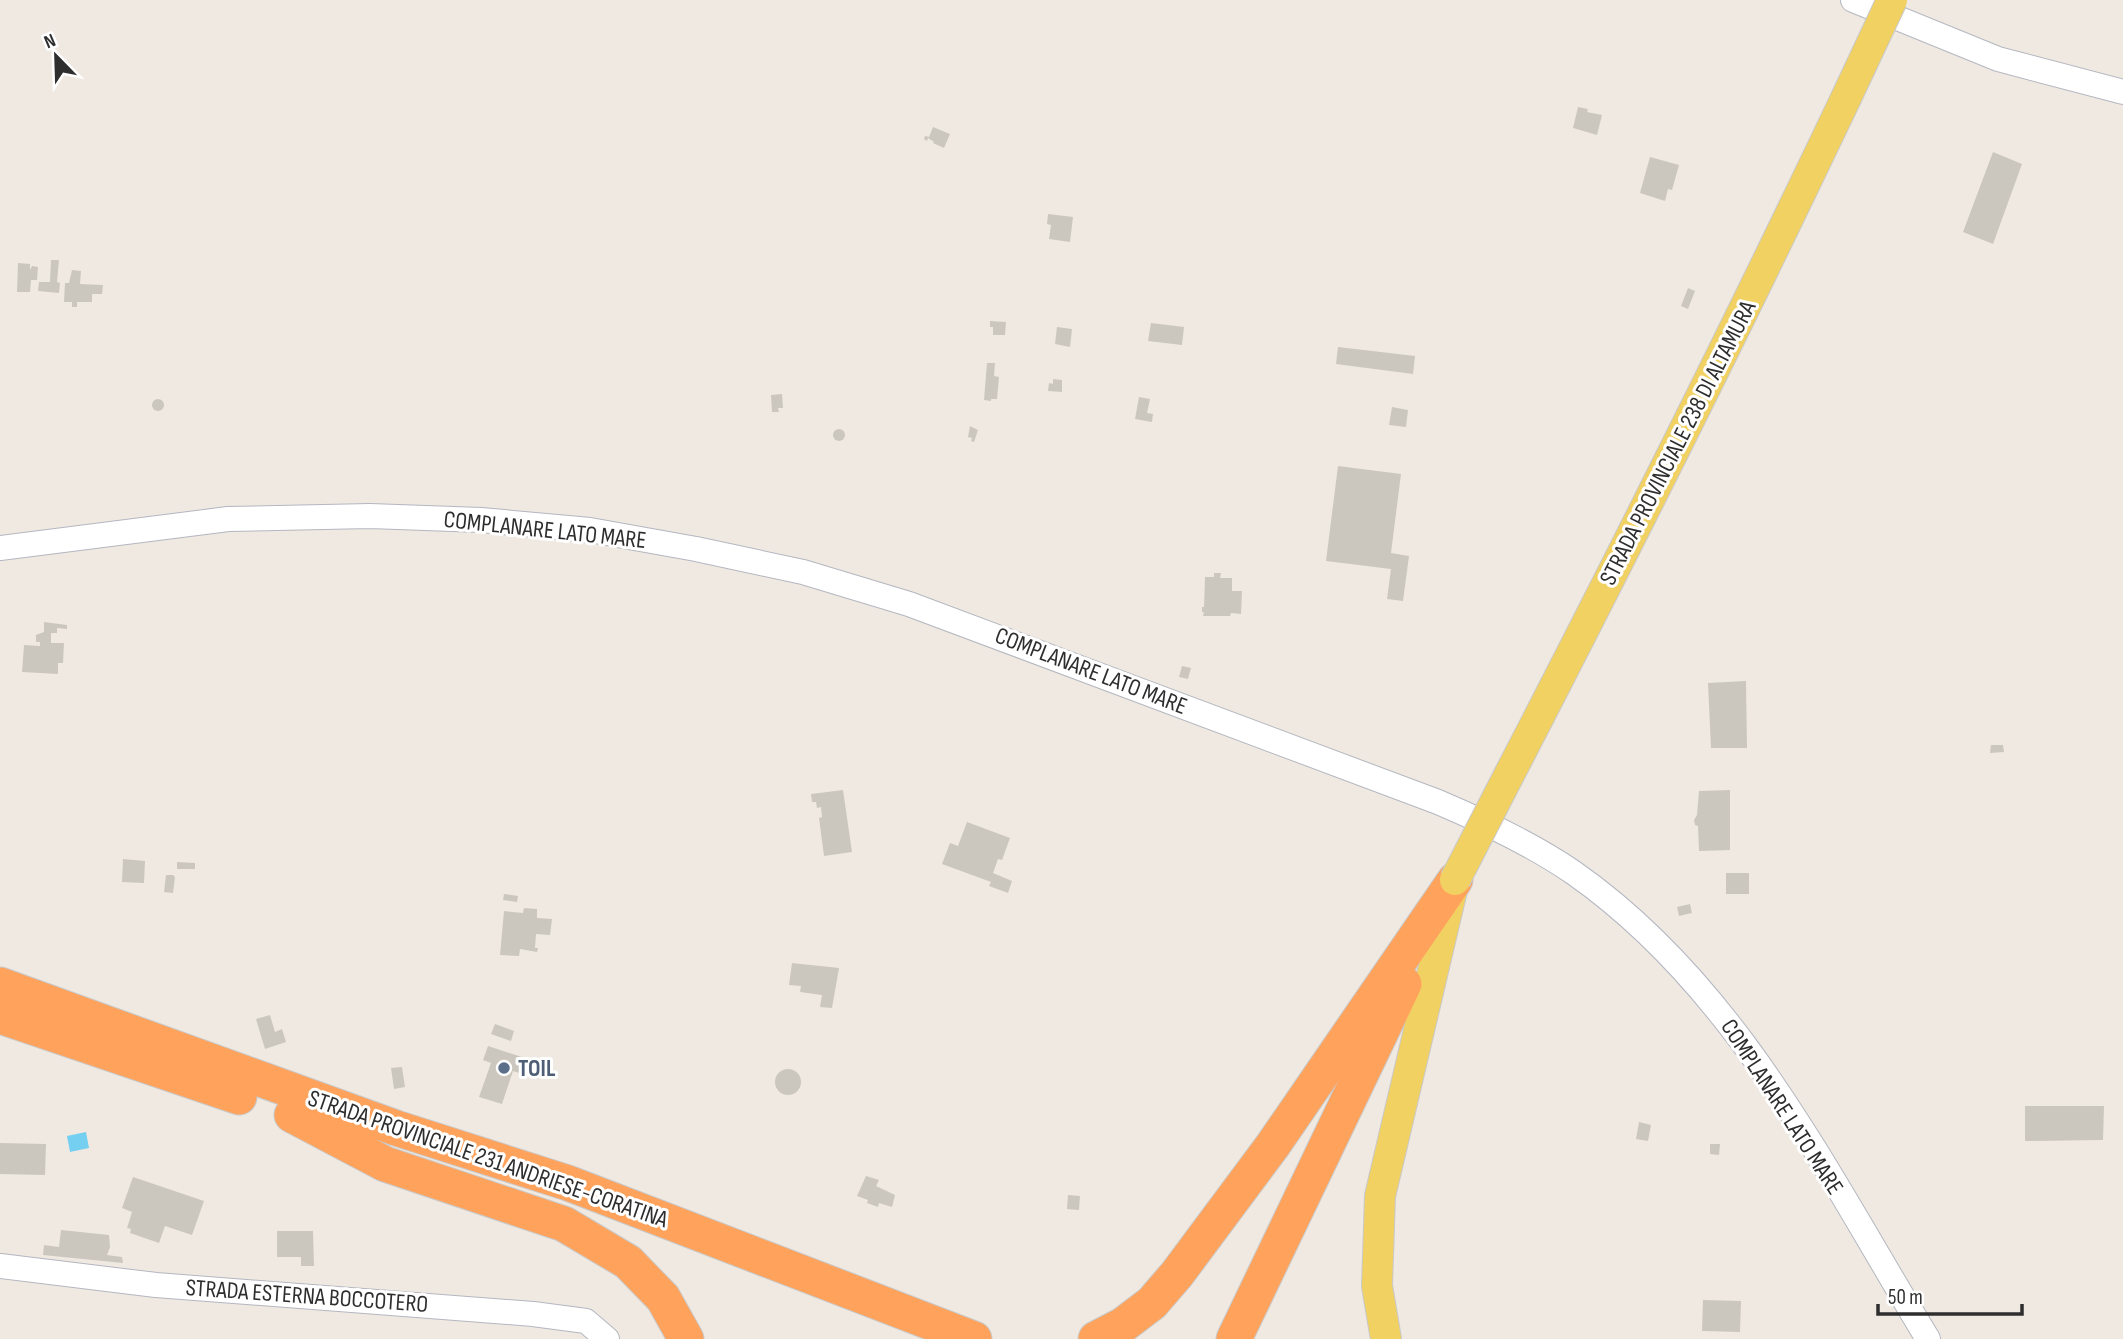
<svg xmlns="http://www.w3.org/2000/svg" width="2123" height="1339" font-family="'Sofia Sans Condensed',sans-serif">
<rect width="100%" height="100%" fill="#efe9e1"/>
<polygon fill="#75cff0" points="86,1132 89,1148 70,1152 67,1136"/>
<g fill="#cbc7bf">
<polygon points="1578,107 1588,109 1587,112 1602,115 1597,135 1573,128"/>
<polygon points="933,127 950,134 944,148 933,143 934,142 928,138 927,141 924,139 925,136 929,137"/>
<polygon points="1993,152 2022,164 1993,244 1963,232"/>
<polygon points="1650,157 1679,165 1672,190 1668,189 1665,201 1640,193"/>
<polygon points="1048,214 1073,217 1070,242 1049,239 1051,225 1047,224"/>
<polygon points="51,260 59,260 57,282 60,283 59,293 38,291 39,282 50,282"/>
<polygon points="18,263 30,264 30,270 32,266 38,267 37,280 31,280 30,292 17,292"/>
<polygon points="72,270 81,271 80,284 103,285 102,294 92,294 92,302 77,302 77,307 72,307 72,302 64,302 65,283 69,283"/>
<polygon points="1688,288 1695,291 1688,309 1681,306"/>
<polygon points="990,321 1006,322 1005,335 993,335 993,327 990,327"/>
<polygon points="1151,323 1184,327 1182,345 1148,341"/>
<polygon points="1057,327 1072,329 1070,347 1055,344"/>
<polygon points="1338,347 1415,356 1413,374 1336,364"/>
<polygon points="987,363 995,363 994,376 999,377 997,399 991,399 991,401 984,400"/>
<polygon points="1053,379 1062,380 1062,392 1048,391 1049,383 1053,384"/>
<polygon points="782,394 783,408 778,408 779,412 772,412 771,395"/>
<polygon points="1139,397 1150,399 1147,413 1153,414 1152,422 1135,419"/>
<circle cx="158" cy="405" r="6"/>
<polygon points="1392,407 1408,410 1406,427 1389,425"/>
<polygon points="970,426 978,430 974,442 971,441 972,438 968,437"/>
<circle cx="839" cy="435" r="6"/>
<polygon points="1338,466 1401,474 1391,553 1409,556 1403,601 1387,599 1391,569 1326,561"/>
<polygon points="1214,573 1221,573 1220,578 1232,578 1232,591 1242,591 1241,614 1231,613 1230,616 1203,616 1204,612 1202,612 1202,607 1204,607 1205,577 1214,577"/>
<polygon points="44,622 67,625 67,629 57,628 57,633 51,633 51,643 64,643 63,663 58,663 58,674 22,672 24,645 40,646 40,642 36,642 36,635 44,632"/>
<polygon points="1182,666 1191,668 1188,679 1179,677"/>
<polygon points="1746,681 1747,748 1711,748 1708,683"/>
<polygon points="1991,745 2003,745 2004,752 1990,753"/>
<polygon points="843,790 852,852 824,856 819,818 822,817 821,807 817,808 816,802 812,802 811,794"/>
<polygon points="1730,790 1730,850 1699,851 1698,826 1695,825 1694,820 1697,815 1699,791"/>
<polygon points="967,822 1010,838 1002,860 998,859 993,873 1012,881 1008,893 989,886 991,882 942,864 950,843 958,846"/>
<polygon points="123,859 145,861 144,883 122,882"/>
<polygon points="177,862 195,863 195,869 177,869"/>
<rect x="1726" y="873" width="23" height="21"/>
<polygon points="166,875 173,875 175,877 173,893 164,892"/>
<polygon points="504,894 518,896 517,902 503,900"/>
<polygon points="1690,904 1692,913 1679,916 1677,907"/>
<polygon points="524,908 537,909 537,918 552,919 550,935 536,934 535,948 538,948 537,952 520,949 519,956 500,955 504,911 523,913"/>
<polygon points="792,963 839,968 832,1008 820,1007 822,995 800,992 801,986 789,985"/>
<polygon points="270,1015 275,1032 282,1029 286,1042 265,1049 256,1019"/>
<polygon points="495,1024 514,1031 511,1041 491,1034"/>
<polygon points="488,1046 543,1064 538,1079 513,1071 502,1104 479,1097 491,1063 483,1060"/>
<polygon points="402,1067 405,1087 394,1089 391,1068"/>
<circle cx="788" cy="1082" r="13"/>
<polygon points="2025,1106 2104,1106 2103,1140 2025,1141"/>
<polygon points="1639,1122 1651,1125 1648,1141 1636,1139"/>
<polygon points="0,1143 46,1144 45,1175 0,1174"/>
<polygon points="1710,1144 1720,1144 1719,1155 1710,1154"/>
<polygon points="866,1176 879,1180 876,1186 895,1195 892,1207 879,1203 878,1207 867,1203 868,1200 857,1196"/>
<polygon points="133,1177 204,1201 192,1235 165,1226 159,1243 130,1233 131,1229 127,1228 132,1212 122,1208"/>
<polygon points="1068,1195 1080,1196 1079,1210 1067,1209"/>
<polygon points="61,1230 109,1235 110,1247 107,1255 122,1257 123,1263 43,1255 44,1245 59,1247"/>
<polygon points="277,1231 313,1231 314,1266 301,1266 301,1257 277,1257"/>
<polygon points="1703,1300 1741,1301 1740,1332 1702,1331"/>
</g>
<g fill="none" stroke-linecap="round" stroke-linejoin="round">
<defs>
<g id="minor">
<polyline points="1853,0 1998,59 2123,92"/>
<path d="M0 548 228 519 370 516 481 520 590 530 696 549 803 572 909 604 1438 802C1485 822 1532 844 1574 873 1737 987 1827 1174 1928 1339"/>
<polyline points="0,1266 156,1285 533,1314 586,1321 607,1339"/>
</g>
<g id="major">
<path d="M1510 773C1626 549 1738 325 1846 98"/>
<polyline points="1386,1339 1377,1286 1380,1196 1452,890"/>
</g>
<g id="highway">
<polyline points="0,985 396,1128 568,1183 974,1339"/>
<polyline points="0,1016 239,1097"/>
<polyline points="292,1115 385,1164 564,1224 628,1262 663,1298 686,1339"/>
<polyline points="1096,1339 1123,1325 1152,1303 1177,1274 1273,1145 1455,880"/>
<polyline points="1234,1339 1404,984"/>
</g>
</defs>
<use href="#minor" stroke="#b4b7c1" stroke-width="26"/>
<use href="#major" stroke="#c9c9c9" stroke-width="32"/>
<use href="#highway" stroke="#c9c9c9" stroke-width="37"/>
<use href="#minor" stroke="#fff" stroke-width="24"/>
<use href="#major" stroke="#f2d163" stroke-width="30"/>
<use href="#highway" stroke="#ffa35c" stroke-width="35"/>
<defs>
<g id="major-bridge">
<polyline points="1846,98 1892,0"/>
<polyline points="1455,880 1510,773"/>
</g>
</defs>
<use href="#major-bridge" stroke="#c9c9c9" stroke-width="32" stroke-linecap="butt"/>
<use href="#major-bridge" stroke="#f2d163" stroke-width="30"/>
</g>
<circle fill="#5c6f8a" stroke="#fff" stroke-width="2.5" cx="504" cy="1068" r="7"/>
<g text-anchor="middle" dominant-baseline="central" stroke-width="6" stroke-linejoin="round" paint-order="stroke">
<g font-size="24" fill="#2e2e2e" stroke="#fff">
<text transform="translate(1678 443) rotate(-63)">STRADA PROVINCIALE 238 DI ALTAMURA</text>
<text transform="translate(545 530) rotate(6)">COMPLANARE LATO MARE</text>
<text transform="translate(1091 671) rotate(21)">COMPLANARE LATO MARE</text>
<text transform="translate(1782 1107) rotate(57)">COMPLANARE LATO MARE</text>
<text transform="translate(488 1159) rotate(19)">STRADA PROVINCIALE 231 ANDRIESE-CORATINA</text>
<text transform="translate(307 1296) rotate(4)">STRADA ESTERNA BOCCOTERO</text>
</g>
<g font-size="24" font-weight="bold" fill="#4e5e75" stroke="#fff" text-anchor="start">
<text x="518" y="1068">TOIL</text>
</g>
</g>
<g transform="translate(56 56) rotate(337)" stroke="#ffffff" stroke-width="5" paint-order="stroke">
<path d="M0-5L12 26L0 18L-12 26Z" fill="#2e2e2e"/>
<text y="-10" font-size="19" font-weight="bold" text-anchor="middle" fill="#2e2e2e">N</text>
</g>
<path d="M1878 1304v10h144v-10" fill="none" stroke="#2e2e2e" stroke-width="3.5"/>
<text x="1888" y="1304" font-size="21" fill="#2e2e2e" stroke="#ffffff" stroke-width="5" paint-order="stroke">50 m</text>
</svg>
